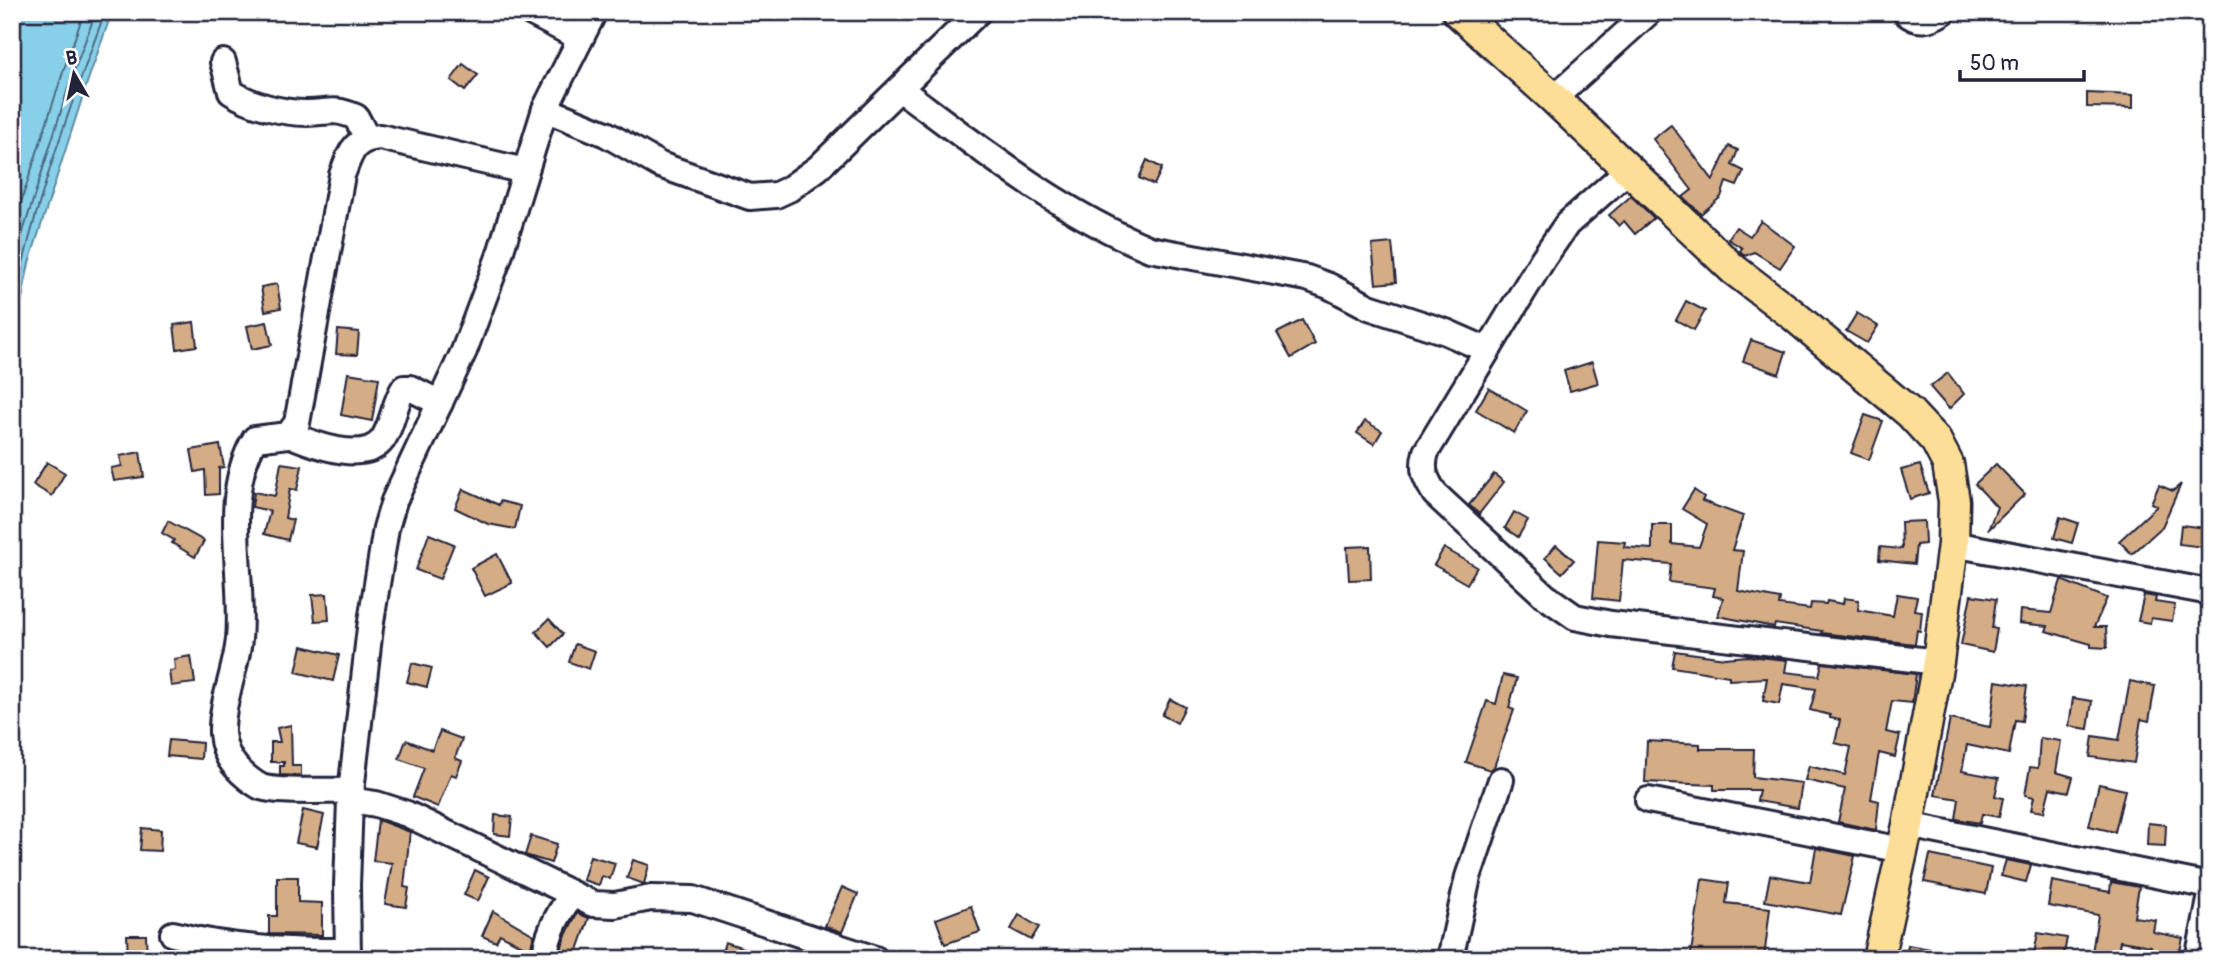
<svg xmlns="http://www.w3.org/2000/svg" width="2222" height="971" font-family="Pangolin,sans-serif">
<rect width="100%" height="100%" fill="#fff"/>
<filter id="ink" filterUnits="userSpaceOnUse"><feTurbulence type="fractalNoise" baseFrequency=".0143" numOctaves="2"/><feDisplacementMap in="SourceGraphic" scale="14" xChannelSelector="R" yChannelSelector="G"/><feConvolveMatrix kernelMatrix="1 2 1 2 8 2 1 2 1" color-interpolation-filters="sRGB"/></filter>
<g filter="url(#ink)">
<polygon fill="#88d0e9" stroke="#5f8aa3" stroke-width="2" points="12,12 112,12 88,80 29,263 12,349"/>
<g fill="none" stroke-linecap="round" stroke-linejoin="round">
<g stroke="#4b6881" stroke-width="2">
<polyline points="12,230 63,72 84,12"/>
<polyline points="12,267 72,76 96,12"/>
<path d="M12 313C32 210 69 110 105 12"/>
</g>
</g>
<g fill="#d4ac85" stroke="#22223b" stroke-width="2">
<polygon points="463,64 478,75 465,91 451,80"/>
<polygon points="2087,93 2133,95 2133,108 2087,107"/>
<polygon points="1671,125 1713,180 1729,146 1738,150 1732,165 1744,171 1737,186 1726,182 1721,197 1701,214 1683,197 1692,190 1653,139"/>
<polygon points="1147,160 1162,168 1154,185 1139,178"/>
<polygon points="1631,196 1654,218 1635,234 1624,221 1619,226 1609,215"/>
<polygon points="1761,221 1795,246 1780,268 1754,252 1745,256 1740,251 1742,248 1728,239 1736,227 1750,236"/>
<polygon points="1392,243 1396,282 1376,284 1372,245"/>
<polygon points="277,284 281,308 265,311 261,287"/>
<polygon points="1686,301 1705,311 1694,330 1676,320"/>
<polygon points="1857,313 1878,326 1867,343 1846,331"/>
<polygon points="1302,320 1315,344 1291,358 1277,333"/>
<polygon points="194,322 197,346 177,349 174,325"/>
<polygon points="267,322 272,345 252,349 247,326"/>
<polygon points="338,330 359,332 357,355 336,354"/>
<polygon points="1751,340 1786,352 1779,374 1743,361"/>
<polygon points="1592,362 1598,383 1570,391 1564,371"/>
<polygon points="348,373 379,378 372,421 341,415"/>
<polygon points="1948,373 1964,394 1949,409 1930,387"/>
<polygon points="1489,388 1527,411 1514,433 1476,410"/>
<polygon points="1865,415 1883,421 1869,460 1851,453"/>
<polygon points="1365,421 1382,431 1374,444 1357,433"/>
<polygon points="220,445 224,467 219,468 219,494 206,495 205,470 195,472 191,450"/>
<polygon points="140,452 144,477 114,481 111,468 122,466 120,456"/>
<polygon points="47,462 65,473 52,496 33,485"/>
<polygon points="281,463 302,466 297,490 290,489 285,518 293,520 288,540 264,534 270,511 252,507 254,492 275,496"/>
<polygon points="1996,464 2025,494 1988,530 1997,507 1975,484"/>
<polygon points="1920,465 1929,493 1910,499 1901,470"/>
<polygon points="1494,474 1504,482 1479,514 1469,505"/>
<polygon points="2181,484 2162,527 2132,554 2119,541 2157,506 2151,503 2159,485 2173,491"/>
<polygon points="463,489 499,505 500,501 520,506 515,529 488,524 455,508"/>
<polygon points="1694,490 1704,497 1702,501 1743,516 1732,550 1743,551 1738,591 1780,599 1779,605 1810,609 1811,603 1826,604 1827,601 1843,604 1844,598 1859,600 1858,610 1893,616 1897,594 1917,597 1914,610 1922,611 1920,631 1917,630 1915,644 1821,633 1822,631 1775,624 1774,627 1718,616 1723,598 1713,596 1715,588 1669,582 1671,564 1623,560 1619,601 1593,598 1598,540 1625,542 1624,547 1652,549 1652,525 1672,525 1672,544 1699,547 1707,524 1682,509"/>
<polygon points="1514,512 1528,520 1518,537 1505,528"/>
<polygon points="2060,517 2078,523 2072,543 2054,538"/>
<polygon points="168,521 204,541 195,557 172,543 174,540 162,533"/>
<polygon points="1924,521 1925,544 1916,545 1914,564 1879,560 1880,547 1902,549 1901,522"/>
<polygon points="2181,525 2206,528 2203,547 2179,544"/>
<polygon points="429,534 454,544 440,579 416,570"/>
<polygon points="1556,545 1574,560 1562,573 1545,558"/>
<polygon points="1370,546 1371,579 1349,580 1347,547"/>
<polygon points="1444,548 1477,567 1467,584 1434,565"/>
<polygon points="497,554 512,583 485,596 471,568"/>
<polygon points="2061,580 2107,598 2094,627 2106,627 2107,648 2091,647 2091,644 2046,631 2048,626 2019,623 2020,610 2051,613"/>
<polygon points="327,594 329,620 315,621 312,595"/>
<polygon points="1971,595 1996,599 1992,628 1997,629 1993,652 1961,645"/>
<polygon points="2144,595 2156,597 2155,602 2175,605 2172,621 2151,618 2150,623 2138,621"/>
<polygon points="549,619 563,634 550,647 536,632"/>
<polygon points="575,644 595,651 589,669 569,662"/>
<polygon points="302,646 339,655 333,681 296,672"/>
<polygon points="1675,651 1725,658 1748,656 1787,660 1785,672 1819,676 1822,663 1916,674 1912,703 1892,701 1886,732 1900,735 1895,757 1879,753 1871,799 1879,801 1876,830 1838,822 1845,789 1805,780 1809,766 1845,775 1851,747 1835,743 1840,720 1830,718 1830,715 1810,710 1816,689 1783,684 1779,704 1763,701 1767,678 1729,680 1729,676 1672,667"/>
<polygon points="191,656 195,683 171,686 169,671 175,670 174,659"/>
<polygon points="412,663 432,668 427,687 407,682"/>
<polygon points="1503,675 1517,678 1509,708 1514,710 1494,767 1490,770 1466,762 1487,701 1496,704"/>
<polygon points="1996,681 2027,686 2022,721 2015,720 2009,754 1967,745 1962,771 1999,778 1995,796 2003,798 1999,817 1982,814 1980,823 1956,819 1959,799 1935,795 1950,719 1990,727"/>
<polygon points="2130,681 2155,686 2149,721 2141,719 2134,763 2090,757 2093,736 2119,740"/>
<polygon points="2073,698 2092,701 2088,729 2069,726"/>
<polygon points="1170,699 1185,707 1177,723 1162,715"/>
<polygon points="291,725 292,766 301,766 301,776 280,775 280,766 284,766 284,762 271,762 271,742 280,742 277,728"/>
<polygon points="440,731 462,739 455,758 462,761 456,776 451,774 438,807 413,797 424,768 399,759 406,740 432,750"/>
<polygon points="2040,738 2061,741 2056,772 2073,777 2069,792 2050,788 2044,812 2031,810 2034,797 2025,795 2030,767 2038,768"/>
<polygon points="169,740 202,743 201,759 167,756"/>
<polygon points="1647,741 1700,744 1700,749 1754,749 1753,777 1802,783 1798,808 1757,801 1759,790 1714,790 1714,785 1645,782"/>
<polygon points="2099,784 2125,790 2115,832 2089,826"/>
<polygon points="303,810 324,815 317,847 296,843"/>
<polygon points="495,815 512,817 510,836 494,834"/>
<polygon points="378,820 410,832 404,887 409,888 406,907 385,904 392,863 373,861"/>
<polygon points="2148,823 2166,825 2165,846 2147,845"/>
<polygon points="142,828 161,830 160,851 140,850"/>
<polygon points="531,836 557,844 551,863 525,855"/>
<polygon points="1816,848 1855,856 1841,915 1765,901 1770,875 1810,882"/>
<polygon points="1930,855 1991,868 1986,894 1924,882"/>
<polygon points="590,856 615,863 610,879 602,876 599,885 583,880"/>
<polygon points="633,860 649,865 644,884 627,878"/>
<polygon points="2006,860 2031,865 2026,882 2001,876"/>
<polygon points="475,870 489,877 478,901 464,895"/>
<polygon points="277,877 298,877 298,902 322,903 322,935 269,934 269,916 277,916"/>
<polygon points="1702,879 1729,883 1726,903 1770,908 1764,959 1690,959"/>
<polygon points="2052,881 2110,892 2111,882 2139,887 2134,917 2155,920 2153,932 2183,938 2178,959 2148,959 2151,946 2120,941 2117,959 2091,959 2098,915 2048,906"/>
<polygon points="842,887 858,894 842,932 825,926"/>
<polygon points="971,906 980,932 945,944 936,919"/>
<polygon points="493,911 534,935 530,950 500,934 496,942 482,936"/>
<polygon points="577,913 589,918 576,956 582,959 559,959 564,939"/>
<polygon points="1019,915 1039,927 1031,940 1011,929"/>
<polygon points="2038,933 2067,938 2063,959 2033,959"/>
<polygon points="127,935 146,935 147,959 128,959"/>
<polygon points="725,942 769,956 768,959 720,959"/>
<polygon points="1908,945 1947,952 1946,959 1906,959"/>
</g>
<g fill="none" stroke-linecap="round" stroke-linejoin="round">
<defs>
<g id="minor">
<polyline points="530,12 580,38"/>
<path d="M1905 12C1918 24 1929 20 1943 12"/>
<path d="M223 62 231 92C251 105 282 113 307 113 329 113 333 107 356 117L367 138"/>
<path d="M900 89C978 147 1059 212 1150 249L1307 278 1329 286 1369 307 1446 332 1487 350"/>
<polyline points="1553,99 1649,12"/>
<polyline points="545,109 606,134 660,165 750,197 776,195 789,189 818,168 978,12"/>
<path d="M1628 170 1567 224 1543 259 1426 452C1421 470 1425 478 1435 494L1545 596 1575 617 1611 624 1938 662"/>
<path d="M289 434C312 444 365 465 383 439 393 424 394 403 404 388H410L440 403"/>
<polyline points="1953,544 2210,592"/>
<path d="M352 791C331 790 278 793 261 787 253 783 242 774 236 767 228 758 223 746 222 733 221 702 236 671 239 639 245 575 220 498 255 439L288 435 297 423 342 175C351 152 353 139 380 137L525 171"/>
<polyline points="350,800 376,804 407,814 593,904 615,905 651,898 693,899 875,959"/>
<polyline points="1648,800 1902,850"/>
<polyline points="1908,825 2210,886"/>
<path d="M173 934C230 949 289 951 348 951"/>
<polyline points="348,959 347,885 350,800 370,628 386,528 394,501 464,351 499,257 545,109 594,12"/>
<path d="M544 959C547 935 557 915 571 896"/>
<polyline points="1450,959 1468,877 1501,780"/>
<polyline points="2198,959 2210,900"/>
</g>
<polyline id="major" points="1458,12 1550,95 1733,269 1792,314 1910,413 1936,441 1948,464 1954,501 1953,544 1938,662 1908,825 1878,959"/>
</defs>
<use href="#minor" stroke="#22223b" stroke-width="30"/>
<use href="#major" stroke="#22223b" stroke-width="35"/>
<use href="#minor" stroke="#fff" stroke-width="24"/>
<use href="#major" stroke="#fcde96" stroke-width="30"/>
</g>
</g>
<rect width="2222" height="971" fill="none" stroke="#fff" stroke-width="42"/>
<rect x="21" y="21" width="2180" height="929" fill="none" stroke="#22223b" stroke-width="2.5" filter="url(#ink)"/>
<g transform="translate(74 74) rotate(351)" stroke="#ffffff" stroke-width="5" paint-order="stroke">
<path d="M0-5L12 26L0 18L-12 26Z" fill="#22223b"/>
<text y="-10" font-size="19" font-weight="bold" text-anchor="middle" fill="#22223b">B</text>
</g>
<path d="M1960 70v10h124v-10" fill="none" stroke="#22223b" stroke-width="3.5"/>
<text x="1970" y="70" font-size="21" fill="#22223b" stroke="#ffffff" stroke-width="5" paint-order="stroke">50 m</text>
</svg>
